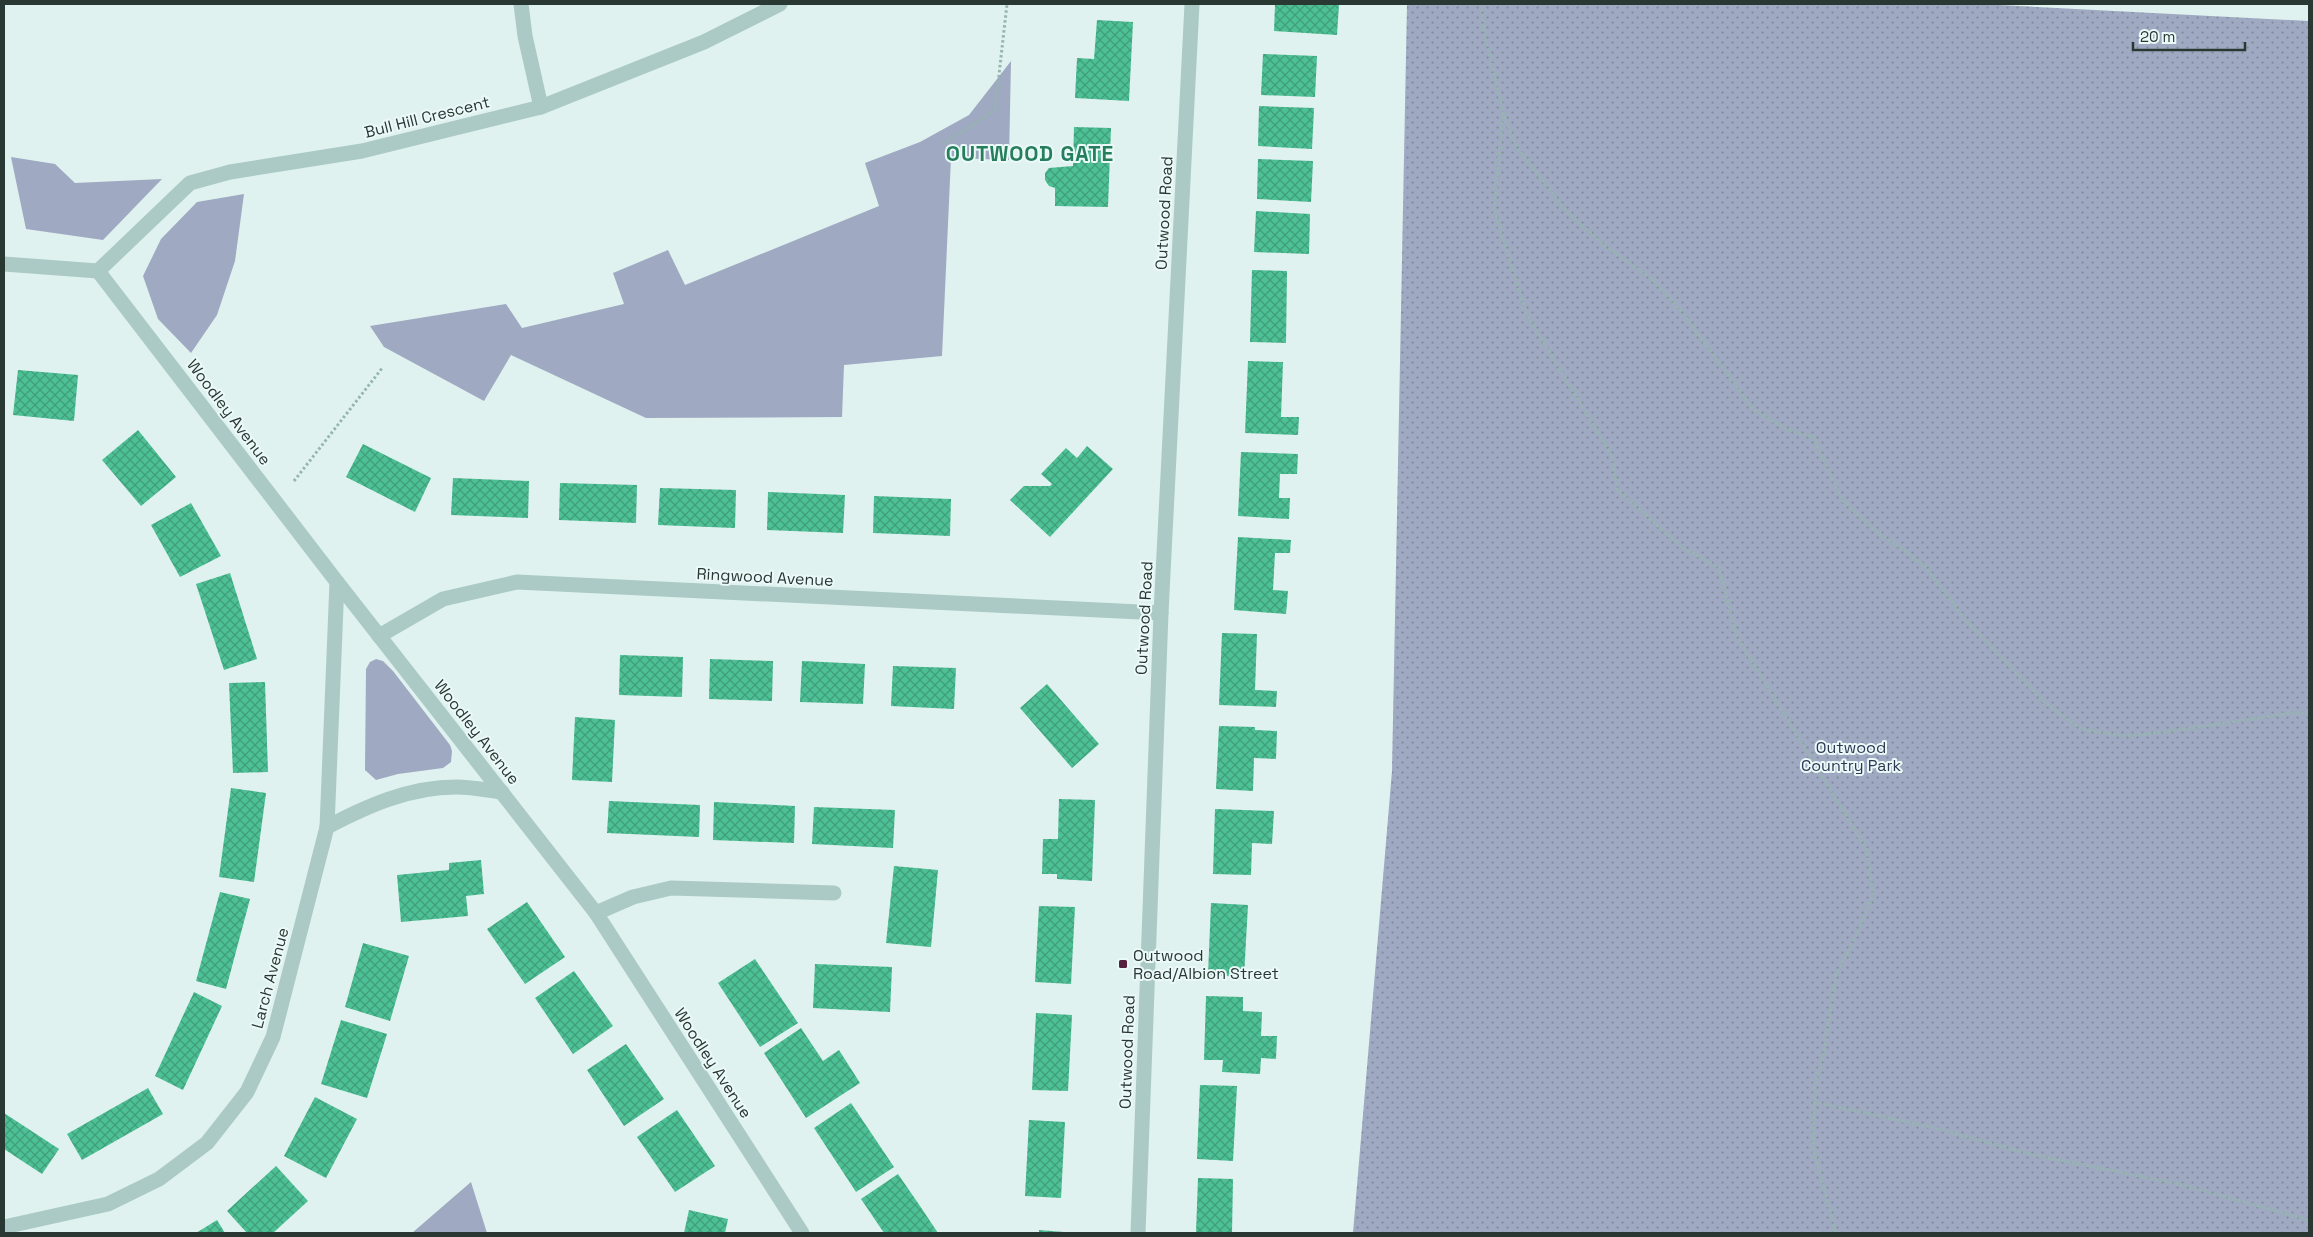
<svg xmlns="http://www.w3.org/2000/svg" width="2313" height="1237" font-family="'Space Grotesk',sans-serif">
<defs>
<pattern id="park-dots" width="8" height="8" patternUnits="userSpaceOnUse" patternTransform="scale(1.25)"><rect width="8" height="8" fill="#9fa9c1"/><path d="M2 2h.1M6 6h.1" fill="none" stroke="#828b9d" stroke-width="1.8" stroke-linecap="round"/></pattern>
<pattern id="building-cross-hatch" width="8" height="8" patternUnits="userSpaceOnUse" patternTransform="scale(1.25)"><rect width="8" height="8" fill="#4dc195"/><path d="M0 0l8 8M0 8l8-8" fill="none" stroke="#409e7a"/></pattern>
</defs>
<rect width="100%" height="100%" fill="#dff2f0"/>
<g fill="#9fa9c1">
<polygon points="1011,61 1009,160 951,158 942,356 844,365 842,417 646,418 511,355 484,401 384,347 370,326 506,304 522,328 624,304 613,273 668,250 685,285 879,206 865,163 920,142 969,115"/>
<polygon points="11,157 55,164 75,183 162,179 103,240 26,229"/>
<polygon points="244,194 235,261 217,315 191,353 158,319 143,276 161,239 197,202"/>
<polygon points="376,659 383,661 393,671 450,745 452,751 451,762 443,768 398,774 376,780 365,770 366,669 370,662"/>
<polygon points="471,1182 487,1233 412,1233"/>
</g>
<polygon fill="url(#park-dots)" points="1407,4 1980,4 2309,21 2309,1233 1353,1233 1392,771"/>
<g fill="url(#building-cross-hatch)">
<polygon points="1275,4 1339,4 1337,35 1274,31"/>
<polygon points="1097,20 1133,22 1129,101 1075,98 1077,58 1094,59"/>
<polygon points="1263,54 1317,56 1315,97 1261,95"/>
<polygon points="1259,106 1314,108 1312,149 1258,146"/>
<polygon points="1074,127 1111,128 1108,207 1055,206 1055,188 1049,186 1045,180 1045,173 1049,168 1073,166"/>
<polygon points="1258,159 1313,161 1311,202 1257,199"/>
<polygon points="1256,211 1310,214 1309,254 1254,252"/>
<polygon points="1252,270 1287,271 1286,343 1250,342"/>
<polygon points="1248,361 1283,362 1281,417 1299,417 1298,435 1245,433"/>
<polygon points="18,370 78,375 74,421 13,415"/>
<polygon points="138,430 176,477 141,506 102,460"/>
<polygon points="363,444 431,478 415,512 346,477"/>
<polygon points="1087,446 1113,469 1050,537 1010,500 1024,486 1050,486 1052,484 1041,474 1066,448 1077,458"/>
<polygon points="1241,452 1298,454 1297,474 1280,474 1279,498 1290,498 1289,519 1238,516"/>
<polygon points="453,478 529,481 528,518 451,515"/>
<polygon points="560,483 637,485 636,523 559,520"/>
<polygon points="660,488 736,490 735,528 658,525"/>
<polygon points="768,492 845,495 843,533 767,530"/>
<polygon points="874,496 951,499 950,536 873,533"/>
<polygon points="191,503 221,556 180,577 151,525"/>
<polygon points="1238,537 1291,540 1290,553 1275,553 1273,590 1288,591 1286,614 1234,610"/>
<polygon points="230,573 257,659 224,670 196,584"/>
<polygon points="1222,633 1257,634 1255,690 1277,691 1276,707 1219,705"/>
<polygon points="620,655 683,657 682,697 619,695"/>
<polygon points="710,659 773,661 772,701 709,699"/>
<polygon points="802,661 865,664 863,704 800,702"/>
<polygon points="893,666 956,668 954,709 891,706"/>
<polygon points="265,682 268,772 233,773 229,683"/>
<polygon points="1047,684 1099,744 1072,768 1020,708"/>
<polygon points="575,717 615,720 612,782 572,780"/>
<polygon points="1219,726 1255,727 1255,730 1277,731 1276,759 1254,758 1253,791 1216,789"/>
<polygon points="231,788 266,793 254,882 219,877"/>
<polygon points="1059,799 1095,800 1092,881 1057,879 1057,874 1042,874 1043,839 1058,839"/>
<polygon points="609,801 700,805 699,837 607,833"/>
<polygon points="714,802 795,806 794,843 713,840"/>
<polygon points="814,807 895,810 893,848 812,844"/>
<polygon points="1215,809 1274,811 1272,844 1252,843 1251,875 1213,874"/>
<polygon points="481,860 484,894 466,896 468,916 401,922 397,875 449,870 449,863"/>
<polygon points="894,866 938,870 931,947 886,943"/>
<polygon points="220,892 250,899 226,989 196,981"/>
<polygon points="527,902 565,957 525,984 487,929"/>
<polygon points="1211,903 1248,905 1244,977 1208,975"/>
<polygon points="1039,906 1075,907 1071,984 1035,982"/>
<polygon points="363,943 409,956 390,1021 345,1007"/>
<polygon points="755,959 798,1023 760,1047 718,983"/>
<polygon points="815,964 892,967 890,1012 813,1008"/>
<polygon points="574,971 613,1026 573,1054 535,998"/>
<polygon points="194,992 222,1006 183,1090 155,1076"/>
<polygon points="1206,996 1243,997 1243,1011 1262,1012 1261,1036 1277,1036 1276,1059 1261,1058 1260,1074 1222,1072 1223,1060 1204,1060"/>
<polygon points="1036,1013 1072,1015 1068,1091 1032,1090"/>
<polygon points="341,1020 387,1034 367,1098 321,1084"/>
<polygon points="801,1028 823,1061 839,1050 860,1083 806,1118 764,1053"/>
<polygon points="626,1044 664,1099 624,1126 587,1070"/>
<polygon points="1200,1085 1237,1086 1233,1161 1197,1159"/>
<polygon points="148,1088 163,1114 82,1160 67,1134"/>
<polygon points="315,1097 357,1119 326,1178 284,1156"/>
<polygon points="851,1103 894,1167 856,1192 814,1128"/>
<polygon points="677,1110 715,1166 675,1192 637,1137"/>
<polygon points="4,1113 59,1149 42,1174 4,1149"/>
<polygon points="1029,1120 1065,1122 1061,1198 1025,1196"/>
<polygon points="276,1166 308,1201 273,1233 247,1233 227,1211"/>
<polygon points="898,1174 920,1206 938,1233 884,1233 861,1199"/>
<polygon points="1198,1178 1233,1179 1232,1233 1196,1233"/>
<polygon points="689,1210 728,1219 725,1233 684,1233"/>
<polygon points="217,1220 225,1233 196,1233"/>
<polygon points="1039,1230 1064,1232 1064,1233 1039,1233"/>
</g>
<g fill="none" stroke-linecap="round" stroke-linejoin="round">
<g stroke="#95b6af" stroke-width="3" stroke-dasharray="2.5 2.5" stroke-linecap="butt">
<polyline points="1482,4 1483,28 1503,112 1516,146 1567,212 1604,245 1653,280 1684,315 1754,410 1786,429 1813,437 1842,500 1872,528 1925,566 1965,619 2044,702 2081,729 2126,736 2166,732 2290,713 2309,713"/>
<polyline points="1503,112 1494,210 1527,315 1612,456 1617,489 1680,546 1719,568 1736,635 1867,850 1873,896 1851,947 1836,974 1824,1053 1815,1083 1813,1149 1836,1233"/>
<polyline points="943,144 995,110 1007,4"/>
<polyline points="294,481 383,367"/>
<polyline points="1814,1102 1931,1127 2030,1154 2183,1185 2309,1220"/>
</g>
<g stroke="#abcac5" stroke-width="15">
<polyline points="521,4 525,36 541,107"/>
<polyline points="4,264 98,271"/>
<polyline points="98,271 337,582 596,913 802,1233"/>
<polyline points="98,271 190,183 230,172 362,151 541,107 704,42 780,4"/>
<polyline points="379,636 443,599 517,582 1161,613"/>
<path d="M327 827C367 806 409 787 456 787 471 787 487 790 502 792"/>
<polyline points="596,913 633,897 671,888 834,893"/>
<polyline points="4,1227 108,1204 159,1179 207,1143 247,1092 273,1037 327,827 337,582"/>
<polyline points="1138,1233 1161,613 1192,4"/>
</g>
</g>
<rect fill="#58213f" stroke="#ebf9f8" stroke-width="2" x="1118" y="959" width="10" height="10" rx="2.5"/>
<g text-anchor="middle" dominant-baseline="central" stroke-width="4" stroke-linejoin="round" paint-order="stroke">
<g font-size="16" fill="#2a3833" stroke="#ebf9f8">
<text transform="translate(427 117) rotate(-14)">Bull Hill Crescent</text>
<text transform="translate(1164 213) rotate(-87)">Outwood Road</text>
<text transform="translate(229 412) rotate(53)">Woodley Avenue</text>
<text transform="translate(765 577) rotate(3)">Ringwood Avenue</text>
<text transform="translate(1144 618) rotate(-87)">Outwood Road</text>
<text transform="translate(477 732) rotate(52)">Woodley Avenue</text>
<text transform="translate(270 978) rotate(-75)">Larch Avenue</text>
<text transform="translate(1127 1052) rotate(-88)">Outwood Road</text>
<text transform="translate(713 1063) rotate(57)">Woodley Avenue</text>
</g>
<g font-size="16" fill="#2e3855" stroke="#ebf9f8">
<text x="1851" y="747">Outwood<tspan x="1851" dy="18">Country Park</tspan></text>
</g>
<g font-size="16" fill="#2a3833" stroke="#ebf9f8" text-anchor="start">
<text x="1133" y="955">Outwood<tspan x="1133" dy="18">Road/Albion Street</tspan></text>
</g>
<g font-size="21" font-weight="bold" letter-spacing="1" fill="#257e5c" stroke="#ebf9f8">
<text x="1030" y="153">OUTWOOD GATE</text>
</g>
</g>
<rect width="2313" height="1237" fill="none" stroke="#2a3833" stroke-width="10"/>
<path d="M2133 42v8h112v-8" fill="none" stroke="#2a3833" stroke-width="2.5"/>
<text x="2140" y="42" font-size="15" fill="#2a3833" stroke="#ebf9f8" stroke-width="4" paint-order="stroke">20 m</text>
</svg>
